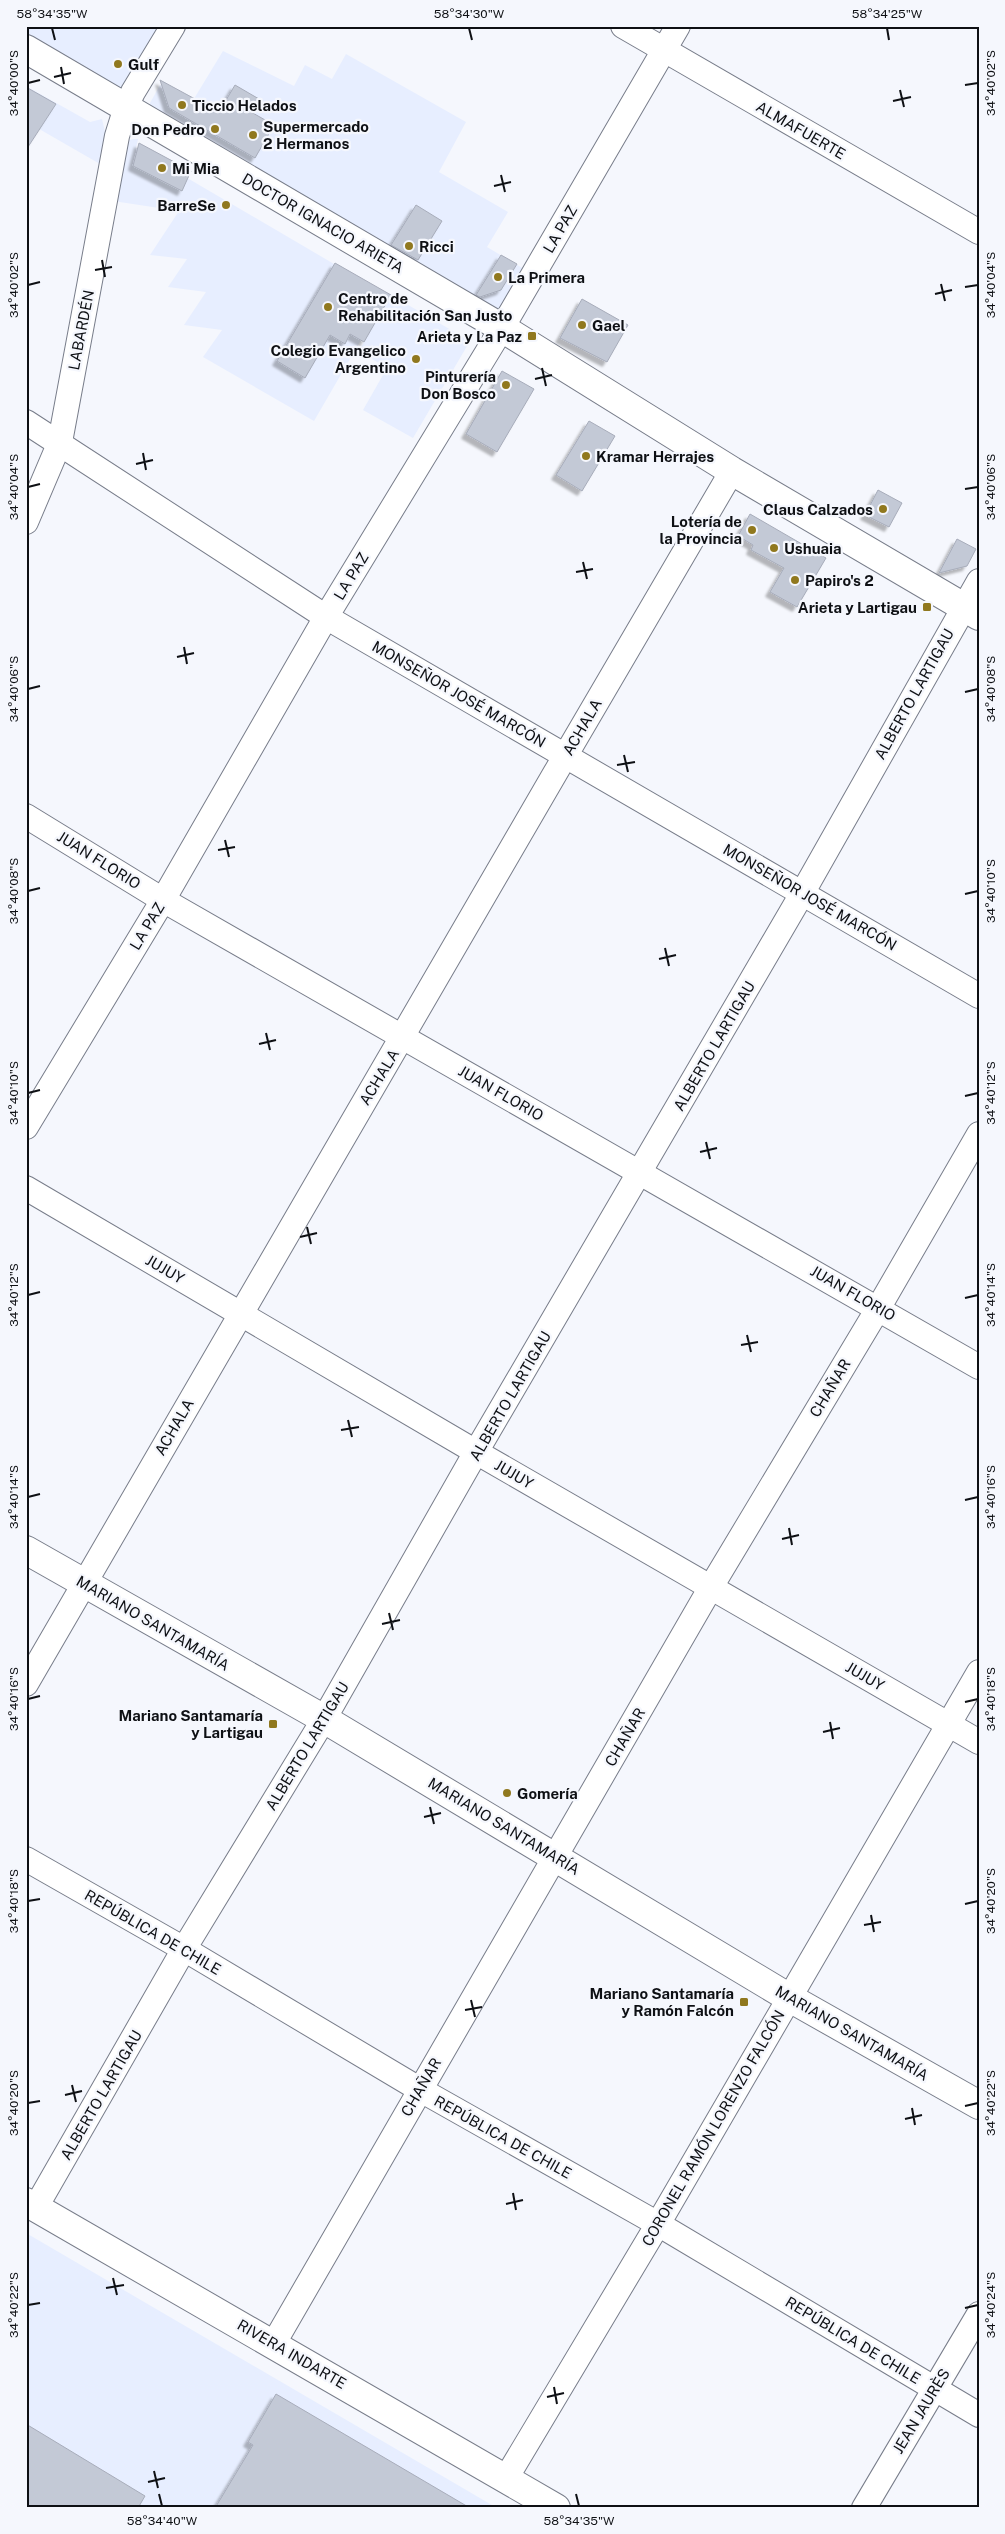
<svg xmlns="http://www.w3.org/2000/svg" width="1005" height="2534" font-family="'Public Sans',sans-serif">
<defs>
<filter id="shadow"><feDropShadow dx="-4.5" dy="4.5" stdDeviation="1" flood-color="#0004"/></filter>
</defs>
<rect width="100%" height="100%" fill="#f5f7fd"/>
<g fill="#e7eeff">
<polygon points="26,26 168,26 127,95 26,44"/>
<polygon points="223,51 294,86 305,65 332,79 346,54 466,122 439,172 508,212 487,247 524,269 501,309 495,310 150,108 150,103 160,85 192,102"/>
<polygon points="26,86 90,122 102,119 105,132 100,164 34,126 26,139"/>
<polygon points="133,139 138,139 136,148 387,295 314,421 203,357 222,330 184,325 206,292 168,287 187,259 150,255 179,211 113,201 125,142"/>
<polygon points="391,295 470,341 413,438 363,410 387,368 359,351"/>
<polygon points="26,2233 497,2508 26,2508"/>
</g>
<g fill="#c3c9d6" stroke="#a7acba" filter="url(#shadow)">
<polygon points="160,80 219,112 235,85 259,99 251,112 274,125 255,158 169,108"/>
<polygon points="26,87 56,104 26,150"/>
<polygon points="139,143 191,171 182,191 133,166"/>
<polygon points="416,205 442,221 418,260 391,245"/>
<polygon points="501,255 517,264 501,290 480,297 476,295"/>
<polygon points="335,263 391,295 364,342 350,334 345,344 330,335 305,378 277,361"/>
<polygon points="582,299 628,325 607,362 560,338"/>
<polygon points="502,371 534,389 497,452 466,434"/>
<polygon points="589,421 615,436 582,491 556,475"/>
<polygon points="878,490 902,503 889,527 865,515"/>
<polygon points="750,514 826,558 797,607 770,592 784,568 751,550 753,545 738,536"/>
<polygon points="957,539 976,549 967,566 939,573"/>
<polygon points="276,2394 470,2508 215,2508 253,2445 248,2442"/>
<polygon points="26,2424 145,2496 138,2508 26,2508"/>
</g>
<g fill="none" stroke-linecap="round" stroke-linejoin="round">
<defs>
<g id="minor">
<polyline points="623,26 979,232"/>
<polyline points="26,422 326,617 979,996"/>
<polyline points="26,522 60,442 117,136 126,107 133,92 173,26"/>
<polyline points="26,816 163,900 979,1367"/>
<polyline points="26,1127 163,900 326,617 502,328 678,26"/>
<polyline points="26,1188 476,1452 979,1742"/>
<path d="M26 1684C258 1278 496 875 732 471"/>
<polyline points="26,1859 184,1949 419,2089 658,2224 979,2415"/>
<polyline points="36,2207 184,1949 324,1719 476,1452 803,892 979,581"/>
<polyline points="274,2343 711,1587 879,1307 979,1134"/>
<polyline points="505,2480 658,2224 979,1672"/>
<polyline points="864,2508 979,2314"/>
</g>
<g id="tertiary">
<polyline points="26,49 502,328 732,471 979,616"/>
<polyline points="26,1550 324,1719 788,1997 979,2105"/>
<polyline points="26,2202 556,2508"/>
</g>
</defs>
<use href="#minor" stroke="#787d8a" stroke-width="26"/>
<use href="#tertiary" stroke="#787d8a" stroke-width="30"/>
<use href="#minor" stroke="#fff" stroke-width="24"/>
<use href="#tertiary" stroke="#fff" stroke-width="28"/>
</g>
<path fill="none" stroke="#0e1014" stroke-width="2" d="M52 28 55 40M469 28 472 40M887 28 889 40M61 67 64 84M54 77 71 73M28 83 40 80M965 85 978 83M900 90 904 107M893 101 911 97M501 175 505 192M494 186 511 182M102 260 105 277M95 270 112 267M941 284 945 301M28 285 40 282M965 287 978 285M935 294 952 290M542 368 546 386M535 379 552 375M143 453 146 470M136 464 153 460M28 487 40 484M965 489 978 487M583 562 587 579M576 572 593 569M184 647 187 664M177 657 194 653M28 689 40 686M965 692 978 689M624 755 628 772M617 765 635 762M225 840 229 857M218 850 235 847M28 891 40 888M965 894 978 891M665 948 669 966M659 959 676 955M266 1033 270 1050M259 1044 276 1040M28 1093 40 1090M965 1096 978 1093M706 1142 710 1159M700 1152 717 1148M307 1227 311 1244M300 1237 317 1233M28 1295 40 1292M965 1298 978 1295M747 1335 751 1352M741 1345 758 1342M348 1420 352 1437M341 1430 359 1427M28 1497 40 1494M965 1500 978 1497M789 1528 792 1545M782 1539 799 1535M389 1613 393 1630M382 1624 400 1620M28 1699 40 1696M965 1702 978 1699M830 1722 833 1739M823 1732 840 1728M430 1807 434 1824M424 1817 441 1813M28 1901 40 1899M965 1904 978 1901M871 1915 874 1932M864 1925 881 1922M471 2000 475 2017M465 2010 482 2007M72 2085 76 2102M65 2095 82 2091M28 2103 40 2101M965 2106 978 2103M912 2108 915 2125M905 2119 922 2115M513 2193 516 2210M506 2204 523 2200M113 2278 117 2295M106 2288 124 2285M28 2305 40 2303M965 2308 978 2305M554 2387 557 2404M547 2397 564 2393M154 2471 158 2488M148 2482 165 2478M159 2494 162 2506M576 2494 579 2506"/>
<g fill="#90781e" stroke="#f5f7fd" stroke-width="2">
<circle cx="118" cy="64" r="5"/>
<circle cx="182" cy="105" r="5"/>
<circle cx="215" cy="129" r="5"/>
<circle cx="253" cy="135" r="5"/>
<circle cx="162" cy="168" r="5"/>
<circle cx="226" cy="205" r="5"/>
<circle cx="409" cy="246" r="5"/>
<circle cx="498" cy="277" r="5"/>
<circle cx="328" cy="307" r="5"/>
<circle cx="582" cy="325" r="5"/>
<rect x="527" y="331" width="10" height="10" rx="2.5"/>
<circle cx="416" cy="359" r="5"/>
<circle cx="506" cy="385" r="5"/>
<circle cx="586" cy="456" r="5"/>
<circle cx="883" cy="509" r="5"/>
<circle cx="752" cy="530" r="5"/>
<circle cx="774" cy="548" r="5"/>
<circle cx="795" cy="580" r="5"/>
<rect x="922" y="602" width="10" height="10" rx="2.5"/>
<rect x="268" y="1719" width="10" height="10" rx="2.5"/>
<circle cx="507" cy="1793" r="5"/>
<rect x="739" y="1997" width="10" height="10" rx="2.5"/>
</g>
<g text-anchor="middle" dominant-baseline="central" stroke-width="4.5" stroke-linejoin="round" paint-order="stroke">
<g font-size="15" font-weight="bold" fill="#0e1014" stroke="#f5f7fd" text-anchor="start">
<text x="128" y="64">Gulf</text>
<text x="192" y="105">Ticcio Helados</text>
<text x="263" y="126">Supermercado<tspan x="263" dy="17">2 Hermanos</tspan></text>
<text x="205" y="129" text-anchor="end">Don Pedro</text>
<text x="172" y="168">Mi Mia</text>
<text x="216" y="205" text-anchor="end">BarreSe</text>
<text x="419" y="246">Ricci</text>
<text x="508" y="277">La Primera</text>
<text x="338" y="298">Centro de<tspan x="338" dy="17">Rehabilitación San Justo</tspan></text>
<text x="592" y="325">Gael</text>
<text x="522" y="336" text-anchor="end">Arieta y La Paz</text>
<text x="406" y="350" text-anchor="end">Colegio Evangelico<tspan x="406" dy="17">Argentino</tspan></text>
<text x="496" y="376" text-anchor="end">Pinturería<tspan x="496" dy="17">Don Bosco</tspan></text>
<text x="596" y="456">Kramar Herrajes</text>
<text x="873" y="509" text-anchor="end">Claus Calzados</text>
<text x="742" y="521" text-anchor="end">Lotería de<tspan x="742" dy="17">la Provincia</tspan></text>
<text x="784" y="548">Ushuaia</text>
<text x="805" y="580">Papiro's 2</text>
<text x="917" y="607" text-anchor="end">Arieta y Lartigau</text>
<text x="263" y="1715" text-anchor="end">Mariano Santamaría<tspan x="263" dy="17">y Lartigau</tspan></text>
<text x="517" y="1793">Gomería</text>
<text x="734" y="1993" text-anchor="end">Mariano Santamaría<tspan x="734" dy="17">y Ramón Falcón</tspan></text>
</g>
<g font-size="15" fill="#0e1014" stroke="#f5f7fd">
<text transform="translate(801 130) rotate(30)">ALMAFUERTE</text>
<text transform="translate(323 223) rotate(30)">DOCTOR IGNACIO ARIETA</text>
<text transform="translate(560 229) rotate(-60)">LA PAZ</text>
<text transform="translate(81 330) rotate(-79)">LABARDÉN</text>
<text transform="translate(351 576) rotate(-59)">LA PAZ</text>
<text transform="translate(459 694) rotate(30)">MONSEÑOR JOSÉ MARCÓN</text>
<text transform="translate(914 694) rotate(-61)">ALBERTO LARTIGAU</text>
<text transform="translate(582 727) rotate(-60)">ACHALA</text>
<text transform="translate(99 860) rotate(32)">JUAN FLORIO</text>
<text transform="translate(810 897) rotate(30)">MONSEÑOR JOSÉ MARCÓN</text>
<text transform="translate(147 926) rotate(-59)">LA PAZ</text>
<text transform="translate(714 1046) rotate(-60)">ALBERTO LARTIGAU</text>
<text transform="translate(379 1077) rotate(-59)">ACHALA</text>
<text transform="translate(501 1093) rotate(30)">JUAN FLORIO</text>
<text transform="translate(165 1269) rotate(30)">JUJUY</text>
<text transform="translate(853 1293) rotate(30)">JUAN FLORIO</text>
<text transform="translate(830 1388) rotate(-59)">CHAÑAR</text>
<text transform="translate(510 1396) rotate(-60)">ALBERTO LARTIGAU</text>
<text transform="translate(174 1427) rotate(-60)">ACHALA</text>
<text transform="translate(514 1474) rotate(30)">JUJUY</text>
<text transform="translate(153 1623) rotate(30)">MARIANO SANTAMARÍA</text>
<text transform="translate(865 1676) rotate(30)">JUJUY</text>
<text transform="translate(625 1737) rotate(-60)">CHAÑAR</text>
<text transform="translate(307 1746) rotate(-59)">ALBERTO LARTIGAU</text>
<text transform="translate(504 1826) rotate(31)">MARIANO SANTAMARÍA</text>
<text transform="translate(153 1932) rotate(30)">REPÚBLICA DE CHILE</text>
<text transform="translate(852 2033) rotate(30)">MARIANO SANTAMARÍA</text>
<text transform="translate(421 2087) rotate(-60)">CHAÑAR</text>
<text transform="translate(101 2095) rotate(-60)">ALBERTO LARTIGAU</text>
<text transform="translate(713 2128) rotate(-60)">CORONEL RAMÓN LORENZO FALCÓN</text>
<text transform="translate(503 2137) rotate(29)">REPÚBLICA DE CHILE</text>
<text transform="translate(853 2340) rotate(31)">REPÚBLICA DE CHILE</text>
<text transform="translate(292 2354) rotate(30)">RIVERA INDARTE</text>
<text transform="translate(921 2411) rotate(-59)">JEAN JAURÈS</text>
</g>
</g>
<rect width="1005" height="2534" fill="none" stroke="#f5f7fd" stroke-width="55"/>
<rect x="28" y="28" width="950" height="2478" fill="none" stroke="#0e1014" stroke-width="2"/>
<g font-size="12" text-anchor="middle" fill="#0e1014">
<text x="52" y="18">58°34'35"W</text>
<text x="469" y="18">58°34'30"W</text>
<text x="887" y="18">58°34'25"W</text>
<text transform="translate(14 83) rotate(-90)" y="4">34°40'00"S</text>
<text transform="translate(991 83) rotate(-90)" y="4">34°40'02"S</text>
<text transform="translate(14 285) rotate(-90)" y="4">34°40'02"S</text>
<text transform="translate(991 285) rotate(-90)" y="4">34°40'04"S</text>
<text transform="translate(14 487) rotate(-90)" y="4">34°40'04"S</text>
<text transform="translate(991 487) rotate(-90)" y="4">34°40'06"S</text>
<text transform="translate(14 689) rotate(-90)" y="4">34°40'06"S</text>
<text transform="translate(991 689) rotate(-90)" y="4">34°40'08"S</text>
<text transform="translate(14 891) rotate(-90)" y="4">34°40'08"S</text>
<text transform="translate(991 891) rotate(-90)" y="4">34°40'10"S</text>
<text transform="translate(14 1093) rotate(-90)" y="4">34°40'10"S</text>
<text transform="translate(991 1093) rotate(-90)" y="4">34°40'12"S</text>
<text transform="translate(14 1295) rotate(-90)" y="4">34°40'12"S</text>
<text transform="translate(991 1295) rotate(-90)" y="4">34°40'14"S</text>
<text transform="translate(14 1497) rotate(-90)" y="4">34°40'14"S</text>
<text transform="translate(991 1497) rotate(-90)" y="4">34°40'16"S</text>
<text transform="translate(14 1699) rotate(-90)" y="4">34°40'16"S</text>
<text transform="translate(991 1699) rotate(-90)" y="4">34°40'18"S</text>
<text transform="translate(14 1901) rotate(-90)" y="4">34°40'18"S</text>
<text transform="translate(991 1901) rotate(-90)" y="4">34°40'20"S</text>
<text transform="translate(14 2103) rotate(-90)" y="4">34°40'20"S</text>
<text transform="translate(991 2103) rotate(-90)" y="4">34°40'22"S</text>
<text transform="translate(14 2305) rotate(-90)" y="4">34°40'22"S</text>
<text transform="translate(991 2305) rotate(-90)" y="4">34°40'24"S</text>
<text x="162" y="2525">58°34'40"W</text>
<text x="579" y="2525">58°34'35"W</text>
</g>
</svg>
